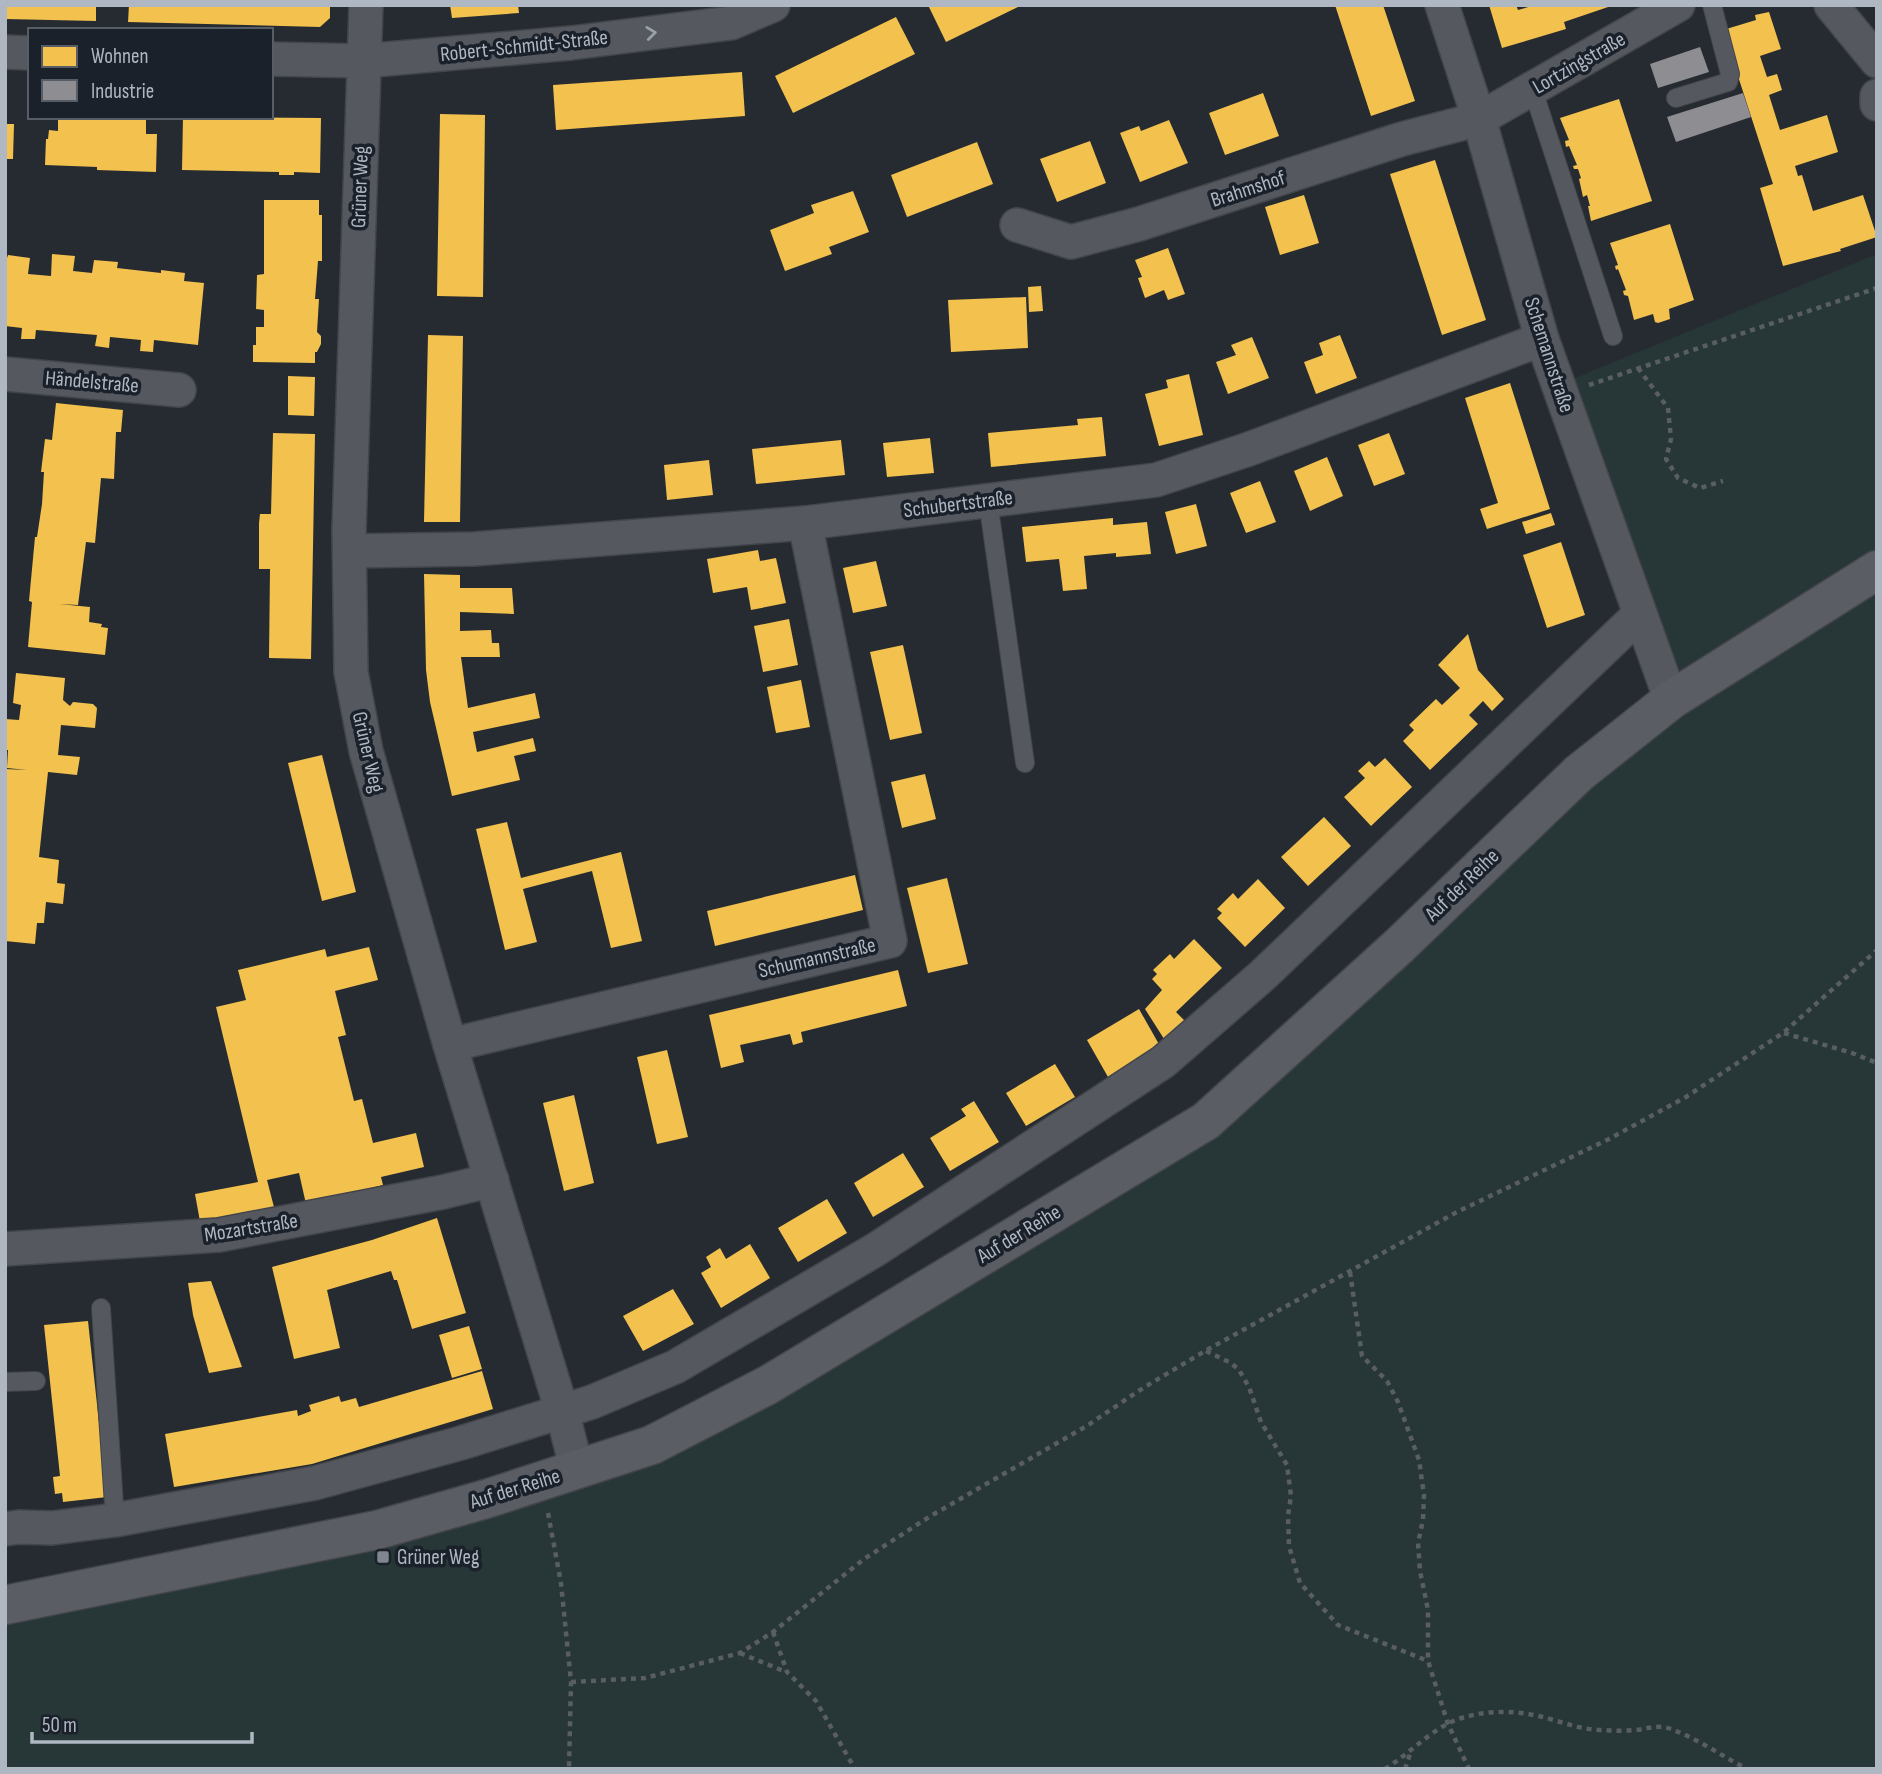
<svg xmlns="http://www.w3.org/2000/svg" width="1882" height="1774" font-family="'Sofia Sans Condensed',sans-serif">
<rect width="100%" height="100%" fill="#262b31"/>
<polygon fill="#273637" points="1877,254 1877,1769 5,1769 5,1610 652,1453 1104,1192 1671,701 1558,385"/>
<g fill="#f2c14e">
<polygon points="5,5 96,5 96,21 5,19"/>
<polygon points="129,5 330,5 330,18 320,27 128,22"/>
<polygon points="450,5 518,5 519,13 452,18"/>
<polygon points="928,5 1022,5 946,42"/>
<polygon points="1335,5 1383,5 1415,101 1371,116"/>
<polygon points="1489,5 1516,5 1518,10 1535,5 1611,6 1564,22 1566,29 1502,48"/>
<polygon points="1769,12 1781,49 1760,56 1767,77 1777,74 1782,90 1769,95 1780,130 1827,115 1838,152 1795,166 1798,176 1802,175 1813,211 1863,195 1877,237 1840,249 1841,251 1783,266 1760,188 1773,184 1723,30 1756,20 1755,15"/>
<polygon points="896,17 915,54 793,113 775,76"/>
<polygon points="742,72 745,116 556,130 553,85"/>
<polygon points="1263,93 1279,136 1225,155 1209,113"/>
<polygon points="1619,99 1652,201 1591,221 1588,206 1590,206 1587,195 1583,197 1579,179 1581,178 1578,169 1574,169 1573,166 1577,165 1569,146 1566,147 1565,141 1569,140 1560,118"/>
<polygon points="440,114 485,115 483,297 437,296"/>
<polygon points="58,117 146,117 146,134 157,134 156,172 97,170 97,167 45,165 46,139 48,139 49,130 58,131"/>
<polygon points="183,117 321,118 320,173 294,172 294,175 279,175 279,172 182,170"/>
<polygon points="1169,120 1188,163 1140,182 1120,133 1139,126 1141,131"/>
<polygon points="5,124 14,124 13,159 5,159"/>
<polygon points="1090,141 1106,183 1057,202 1040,159"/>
<polygon points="977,142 993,184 907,217 891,175"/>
<polygon points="1435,160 1486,320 1442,335 1390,174"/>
<polygon points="853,191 869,232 829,247 832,254 785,271 770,230 814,213 811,205"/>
<polygon points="1304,195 1319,243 1280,255 1265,207"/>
<polygon points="264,200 319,200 319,215 322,215 322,261 318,261 315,299 319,299 317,332 321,336 321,344 317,352 315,352 315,363 253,362 253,345 256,345 256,327 264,327 264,310 256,309 257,275 264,274"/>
<polygon points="1670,224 1694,300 1669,309 1670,319 1658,323 1655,322 1653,314 1634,320 1628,296 1624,295 1623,291 1626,290 1618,269 1616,270 1615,266 1618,265 1610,243"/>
<polygon points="1168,248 1185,294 1168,300 1164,290 1145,298 1138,278 1142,277 1135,260"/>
<polygon points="52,254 75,256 73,271 92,273 94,260 118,262 117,268 161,273 161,270 185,273 184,281 204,283 198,345 154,340 153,352 140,351 141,340 110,337 109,348 95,346 97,335 36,330 35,339 21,339 22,328 5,326 5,264 8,255 30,258 28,274 51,276"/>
<polygon points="1041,286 1043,311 1029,312 1028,287"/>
<polygon points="1026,297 1028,348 951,352 948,300"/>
<polygon points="428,335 463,336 460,522 424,522"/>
<polygon points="1340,335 1357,378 1316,394 1304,362 1323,355 1319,343"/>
<polygon points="1252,337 1269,378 1228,394 1216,362 1236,355 1231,345"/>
<polygon points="1189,374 1203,435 1159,446 1145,394 1168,388 1166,380"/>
<polygon points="288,376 315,377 314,416 288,415"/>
<polygon points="1510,383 1550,509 1487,529 1480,509 1498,503 1465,398"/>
<polygon points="56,403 123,410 121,432 116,432 114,479 101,478 95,543 86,542 78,605 59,604 90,607 89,622 102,624 101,627 108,628 105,655 28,647 32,602 29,601 35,537 37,537 42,504 44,472 41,472 45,439 52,440"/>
<polygon points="1102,417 1106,456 991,467 988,433 1078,425 1077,419"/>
<polygon points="273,433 315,434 311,659 269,658 270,569 259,569 259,523 260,514 271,514"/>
<polygon points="1389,433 1405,474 1374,486 1358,445"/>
<polygon points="930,438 934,473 887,477 883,443"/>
<polygon points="841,440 845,475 756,484 752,449"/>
<polygon points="1327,457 1343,496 1310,511 1294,471"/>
<polygon points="709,460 713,495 667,500 664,465"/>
<polygon points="1260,481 1276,522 1246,533 1230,493"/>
<polygon points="1196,504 1207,546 1176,554 1165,512"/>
<polygon points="1551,513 1555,525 1526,534 1522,522"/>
<polygon points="1113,518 1113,525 1147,522 1151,554 1116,557 1116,553 1084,556 1087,589 1074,590 1063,591 1059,559 1026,562 1022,527"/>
<polygon points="1561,542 1585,615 1547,628 1523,555"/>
<polygon points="758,550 760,561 776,558 786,603 751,610 747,587 713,593 707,559"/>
<polygon points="876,561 887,606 853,613 843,568"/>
<polygon points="424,574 460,575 460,588 512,588 514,614 460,612 460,631 491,630 492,643 499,643 500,657 461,657 468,708 535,693 540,718 473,732 477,752 533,738 536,751 514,756 520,780 452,796 430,702 426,670"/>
<polygon points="789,619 798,665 763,672 754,626"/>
<polygon points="1468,634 1478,670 1504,699 1492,711 1483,701 1469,715 1478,724 1430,770 1403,741 1414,730 1409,725 1436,699 1442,705 1460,688 1438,665"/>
<polygon points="903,645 922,733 890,740 870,652"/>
<polygon points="16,673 65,678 63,700 70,706 73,702 93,704 97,708 95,728 61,725 58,755 80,757 77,775 48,772 39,857 59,860 57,883 65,884 63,904 46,902 44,923 37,923 35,944 5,941 5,769 27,770 7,768 8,750 5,750 5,719 19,720 21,705 13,703"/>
<polygon points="801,680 810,727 776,733 767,687"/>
<polygon points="322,755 356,892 322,901 288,763"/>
<polygon points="1385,758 1412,787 1371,826 1344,797 1365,778 1358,771 1369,761 1375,767"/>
<polygon points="925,774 936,819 902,828 891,782"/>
<polygon points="1324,817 1351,846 1308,886 1281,857"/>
<polygon points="507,822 521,878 621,852 642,941 611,948 592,871 523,889 537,942 505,950 476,829"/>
<polygon points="855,875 863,910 715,946 707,911"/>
<polygon points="947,878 968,964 928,973 907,888"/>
<polygon points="1258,879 1285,908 1245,947 1217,918 1222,913 1217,909 1233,893 1238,899"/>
<polygon points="1194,939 1222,968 1176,1012 1189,1025 1166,1042 1145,1009 1162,990 1152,979 1157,974 1153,970 1170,954 1174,959"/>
<polygon points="369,947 378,980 335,991 346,1035 338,1037 354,1101 362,1099 373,1143 416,1133 424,1167 381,1177 383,1185 306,1204 299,1173 267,1180 275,1211 201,1227 195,1194 258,1182 216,1007 246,1000 238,970 325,949 327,957"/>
<polygon points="898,970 907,1006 801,1032 803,1042 793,1045 790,1034 740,1045 744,1062 721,1068 709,1015"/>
<polygon points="1139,1009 1160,1046 1108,1077 1087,1040"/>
<polygon points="667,1050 688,1137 657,1144 637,1057"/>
<polygon points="1055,1064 1075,1097 1026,1126 1006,1093"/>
<polygon points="574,1095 594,1183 564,1191 543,1103"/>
<polygon points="974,1101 999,1142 950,1171 930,1138 966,1116 961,1109"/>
<polygon points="903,1153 924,1187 873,1217 854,1183"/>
<polygon points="827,1199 847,1233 798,1262 778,1228"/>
<polygon points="437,1218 466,1313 412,1329 397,1280 394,1280 391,1271 327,1290 340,1348 294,1359 272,1267 372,1240"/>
<polygon points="750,1244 770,1278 721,1308 701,1273 711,1267 706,1257 720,1248 726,1259"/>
<polygon points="211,1281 242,1367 209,1373 193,1315 188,1283"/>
<polygon points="673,1289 694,1324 643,1351 623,1316"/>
<polygon points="88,1321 107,1497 63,1502 62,1493 55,1494 53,1477 60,1476 44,1325"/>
<polygon points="469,1326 482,1369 452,1378 439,1335"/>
<polygon points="482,1371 493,1409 312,1464 174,1487 165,1434 297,1410 298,1416 311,1411 309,1405 339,1396 341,1402 356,1398 359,1407"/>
</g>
<g fill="#8d8d92">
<polygon points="1700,47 1709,72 1658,88 1650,64"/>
<polygon points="1743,93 1751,117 1676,142 1667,117"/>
</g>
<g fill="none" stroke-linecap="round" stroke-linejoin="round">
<defs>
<g id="service">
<polyline points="1533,90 1613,336"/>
<polyline points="1676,98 1728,82 1730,74 1712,5"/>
<polyline points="988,501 1025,763"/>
<polyline points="101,1308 115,1520"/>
<polyline points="5,1382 36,1381"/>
</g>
<g id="minor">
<polyline points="366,5 349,530 351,672 366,751 450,1045 562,1411 577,1470"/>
<polyline points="1442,5 1479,119 1542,339 1671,700"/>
<polyline points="1831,5 1877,61"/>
<polyline points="5,52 30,53"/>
<polyline points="271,59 363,61 571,43 731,23 773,5"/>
<polyline points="1877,96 1877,104"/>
<polyline points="1017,225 1071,242 1139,224 1402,139 1479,119 1678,5"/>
<polyline points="5,374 179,390"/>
<polyline points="350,551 474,549 805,523 1156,480 1249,449 1542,339"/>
<polyline points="450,1045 890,941 805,523"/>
<polyline points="5,1249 219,1235 443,1192 492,1180"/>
<polyline points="5,1529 19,1527 52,1528 115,1520 315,1483 461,1443 592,1402 675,1367 875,1250 1163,1062 1263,975 1639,615"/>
</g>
<polyline id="secondary" points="5,1605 377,1530 486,1499 652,1445 768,1385 1206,1121 1399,946 1579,773 1671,700 1877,570"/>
</defs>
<use href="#service" stroke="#424549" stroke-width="20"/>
<use href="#minor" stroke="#424549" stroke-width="36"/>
<use href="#secondary" stroke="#424549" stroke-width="41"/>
<g stroke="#595e63" stroke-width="4.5" stroke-dasharray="5 5" stroke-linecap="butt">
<polyline points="1638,368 1668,408 1671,439 1666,459 1678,478 1700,488 1723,481"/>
<polyline points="1589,385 1877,288"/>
<polyline points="1784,1033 1852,1053 1877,1063"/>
<polyline points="1350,1272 1362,1356 1387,1381 1398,1402 1419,1460 1424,1495 1423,1520 1418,1543 1420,1571 1428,1610 1428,1661 1448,1724 1469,1769"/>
<polyline points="1206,1351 1231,1363 1239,1370 1249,1387 1261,1422 1287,1465 1291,1496 1288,1515 1289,1546 1300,1583 1338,1625 1428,1661"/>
<polyline points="548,1513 561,1583 571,1682 569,1769"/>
<polyline points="773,1632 787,1672 816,1701 855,1769"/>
<polyline points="740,1653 786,1672"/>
<polyline points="571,1682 645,1678 740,1653 773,1632 864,1559 929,1517 1085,1427 1143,1388 1205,1351 1457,1212 1609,1139 1686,1097 1783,1033 1877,950"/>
<path d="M1385 1769C1411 1753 1436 1724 1465 1717 1493 1709 1523 1711 1550 1719 1568 1724 1584 1730 1602 1730 1613 1731 1624 1731 1635 1730 1648 1729 1657 1724 1671 1729 1698 1739 1722 1756 1747 1769"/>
<polyline points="1405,1769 1410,1754"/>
</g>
<use href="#service" stroke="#55595f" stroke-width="18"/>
<use href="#minor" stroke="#55595f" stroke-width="33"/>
<use href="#secondary" stroke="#5a5d64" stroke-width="38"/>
</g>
<defs><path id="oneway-chevron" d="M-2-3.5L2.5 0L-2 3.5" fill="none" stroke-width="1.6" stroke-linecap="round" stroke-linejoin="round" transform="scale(1.75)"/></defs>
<use stroke="#98a0a9" href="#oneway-chevron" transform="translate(651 33) rotate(-7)"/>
<rect fill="#7f868f" stroke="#1b212a" stroke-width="2.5" x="376" y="1550" width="14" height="14" rx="3.5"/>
<g text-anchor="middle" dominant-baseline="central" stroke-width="7" stroke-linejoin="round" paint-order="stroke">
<g font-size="21" fill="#afb7c2" stroke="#1b212a">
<text transform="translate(524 46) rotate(-6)">Robert-Schmidt-Straße</text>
<text transform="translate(1579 63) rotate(-30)">Lortzingstraße</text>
<text transform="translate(360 187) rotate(-88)">Grüner Weg</text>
<text transform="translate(1248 189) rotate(-18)">Brahmshof</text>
<text transform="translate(1549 355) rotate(72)">Schemannstraße</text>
<text transform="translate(92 382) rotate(5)">Händelstraße</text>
<text transform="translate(958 504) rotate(-7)">Schubertstraße</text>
<text transform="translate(368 752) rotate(77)">Grüner Weg</text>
<text transform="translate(1462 885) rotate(-44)">Auf der Reihe</text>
<text transform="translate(817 958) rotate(-13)">Schumannstraße</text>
<text transform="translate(251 1228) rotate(-9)">Mozartstraße</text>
<text transform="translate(1019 1234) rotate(-31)">Auf der Reihe</text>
<text transform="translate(515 1489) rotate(-17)">Auf der Reihe</text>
</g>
<g font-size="21" fill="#afb7c2" stroke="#1b212a" text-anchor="start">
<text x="397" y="1557">Grüner Weg</text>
</g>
</g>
<rect width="1882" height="1774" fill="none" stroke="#afb7c2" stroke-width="14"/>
<rect x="28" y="28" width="245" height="91" fill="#1b212a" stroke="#565d67" stroke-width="2"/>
<rect x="42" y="46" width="35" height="21" fill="#f2c14e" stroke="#565d67" stroke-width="2"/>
<text x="91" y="63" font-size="21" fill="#afb7c2">Wohnen</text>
<rect x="42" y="80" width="35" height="21" fill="#8d8d92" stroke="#565d67" stroke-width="2"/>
<text x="91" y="98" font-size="21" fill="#afb7c2">Industrie</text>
<path d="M32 1732v10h220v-10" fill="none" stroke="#afb7c2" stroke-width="3.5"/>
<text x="42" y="1732" font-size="21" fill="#afb7c2" stroke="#1b212a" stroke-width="5" paint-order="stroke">50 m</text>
</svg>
